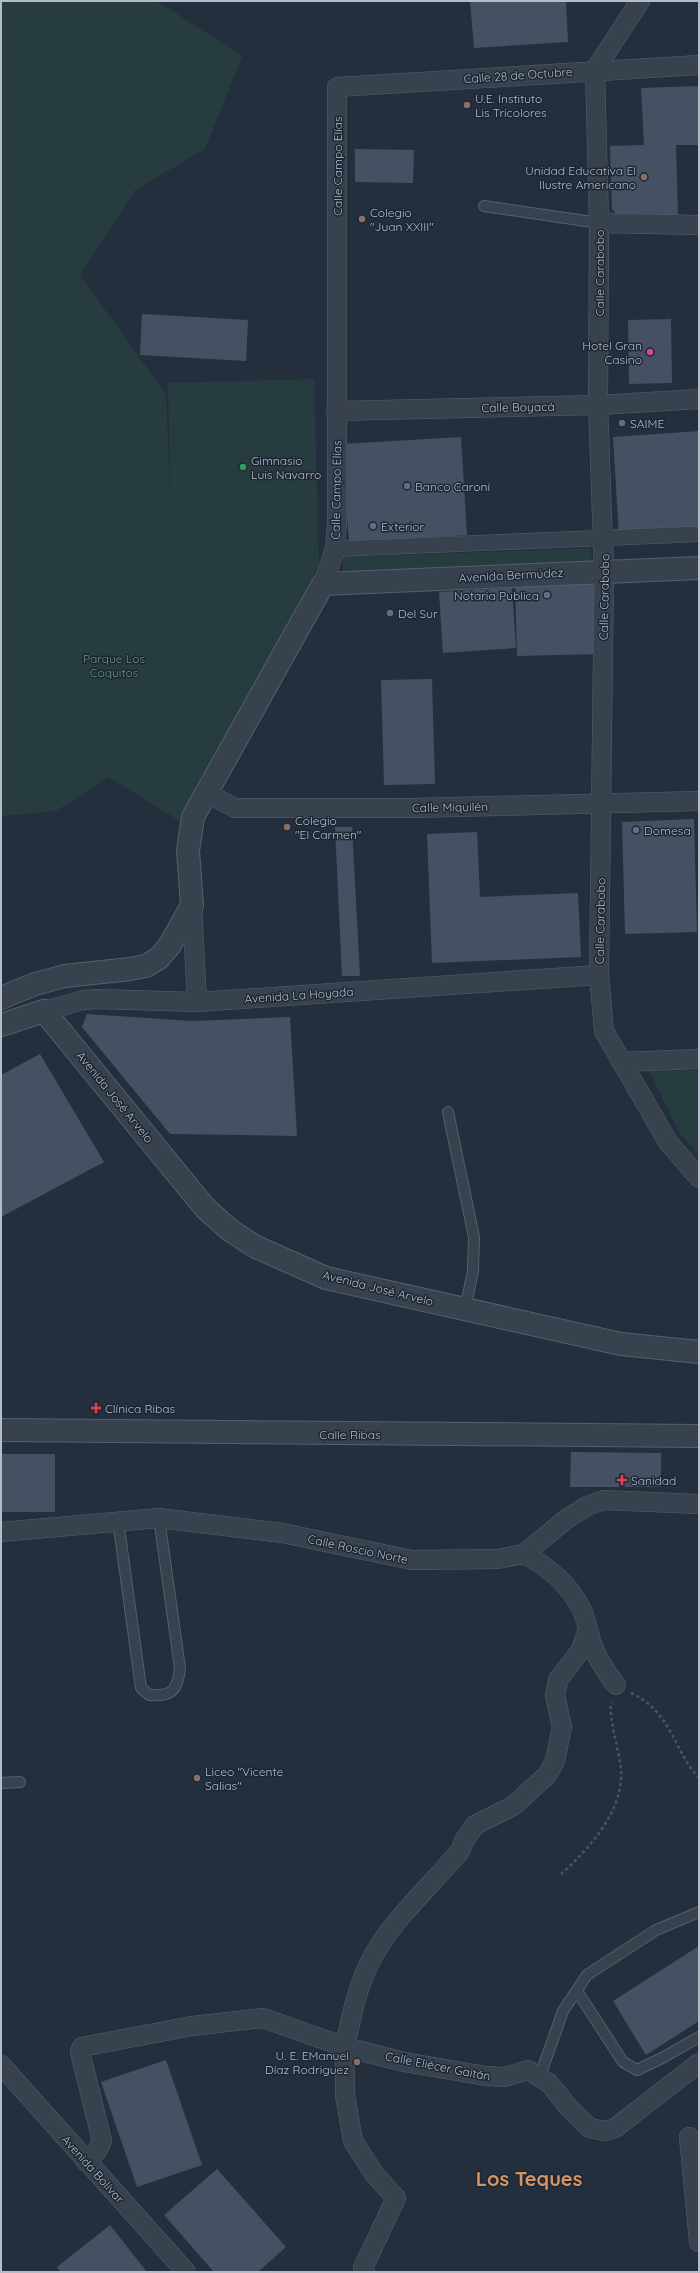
<svg xmlns="http://www.w3.org/2000/svg" width="700" height="2273" font-family="Quicksand,sans-serif">
<rect width="100%" height="100%" fill="#242f3e"/>
<g fill="#263c3f">
<polygon points="1,1 157,1 242,56 205,149 135,190 80,275 166,394 171,514 168,383 314,379 319,565 180,821 108,777 56,811 1,816"/>
<polygon points="591,548 592,565 343,575 343,557"/>
<polygon points="699,1070 699,1156 679,1132 649,1071"/>
</g>
<g fill="#455162">
<polygon points="470,1 566,1 568,42 474,48"/>
<polygon points="699,86 699,145 676,145 678,216 618,216 612,209 610,146 644,145 641,88"/>
<polygon points="355,149 414,150 413,183 355,182"/>
<polygon points="142,314 248,320 246,361 140,355"/>
<polygon points="671,319 672,383 629,384 628,320"/>
<polygon points="699,431 699,531 619,536 613,437"/>
<polygon points="461,437 467,535 349,542 342,444"/>
<polygon points="599,580 601,654 517,656 515,583"/>
<polygon points="512,588 516,648 443,653 439,592"/>
<polygon points="432,679 435,784 384,785 381,680"/>
<polygon points="694,819 697,932 625,934 622,822"/>
<polygon points="335,827 352,827 360,976 342,976"/>
<polygon points="477,832 480,897 578,893 581,957 432,963 427,834"/>
<polygon points="87,1014 192,1021 290,1017 297,1136 170,1134 82,1027"/>
<polygon points="40,1054 104,1162 1,1217 1,1075"/>
<polygon points="571,1452 661,1453 661,1487 570,1487"/>
<rect x="1" y="1454" width="54" height="58"/>
<polygon points="699,1946 699,2021 646,2055 613,2001"/>
<polygon points="166,2060 202,2165 137,2187 101,2082"/>
<polygon points="217,2169 286,2247 258,2272 214,2272 164,2215"/>
<polygon points="110,2225 147,2272 61,2272 57,2267"/>
</g>
<g fill="none" stroke-linecap="round" stroke-linejoin="round">
<defs>
<g id="service">
<polyline points="484,206 599,223"/>
<polyline points="448,1112 474,1237 473,1271 465,1309"/>
<path d="M118 1520 141 1688 149 1695C172 1697 178 1690 180 1668L159 1518"/>
<polyline points="1,1783 20,1782"/>
<polyline points="577,1991 623,2062 637,2070 662,2058 699,2037"/>
<polyline points="540,2076 563,2011 587,1975 656,1930 699,1912"/>
</g>
<polyline id="pedestrian" points="335,549 699,534"/>
<g id="minor">
<polyline points="640,1 595,70 599,223 598,405 604,571 599,975 604,1031 668,1142 699,1178"/>
<polyline points="599,223 699,225"/>
<polyline points="336,411 598,405 699,399"/>
<polyline points="323,584 335,549 337,523 337,87 699,65"/>
<polyline points="205,792 235,808 413,808 699,801"/>
<polyline points="192,905 197,1002"/>
<polyline points="44,1011 83,1000 98,999 197,1002 599,975"/>
<polyline points="621,1062 699,1059"/>
<polyline points="1,1532 159,1518 282,1533 412,1560 497,1559 524,1554 565,1520 587,1506 603,1500 699,1504"/>
<path d="M524 1554C549 1567 568 1583 581 1608 586 1618 588 1630 591 1641 596 1657 606 1672 616 1685"/>
<polyline points="1,2065 186,2272"/>
<polyline points="689,2137 699,2242"/>
<path d="M86 2162 97 2151 102 2141 80 2052 82 2047 192 2026 263 2018 345 2047C352 2012 359 1977 379 1946 402 1911 433 1883 460 1851L464 1841 475 1825 513 1806 547 1775 555 1761 562 1727 555 1695 558 1680 581 1650 588 1629"/>
<polyline points="365,2272 363,2268 396,2198 375,2175 353,2141 345,2095 345,2047 404,2062 486,2076 505,2077 528,2070 549,2083 569,2108 590,2128 605,2131 615,2128 699,2063"/>
</g>
<g id="tertiary">
<polyline points="1,998 35,984 65,976 130,969 146,966 159,958 170,945 192,905 188,851 193,817 323,584 699,568"/>
<polyline points="1,1025 44,1011 206,1209 231,1231 256,1247 326,1278 621,1344 699,1352"/>
<polyline points="1,1430 699,1436"/>
</g>
</defs>
<use href="#service" stroke="#565f6c" stroke-width="12"/>
<use href="#pedestrian" stroke="#565f6c" stroke-width="16"/>
<use href="#minor" stroke="#565f6c" stroke-width="20"/>
<use href="#tertiary" stroke="#565f6c" stroke-width="24"/>
<g stroke="#44595c" stroke-width="2.5" stroke-dasharray="3 3" stroke-linecap="butt">
<path d="M631 1693C672 1712 673 1750 699 1778"/>
<path d="M561 1874C589 1849 624 1811 621 1769 619 1750 609 1720 611 1702"/>
</g>
<use href="#service" stroke="#38414e" stroke-width="10"/>
<use href="#pedestrian" stroke="#38414e" stroke-width="15"/>
<use href="#minor" stroke="#38414e" stroke-width="19"/>
<use href="#tertiary" stroke="#38414e" stroke-width="22"/>
</g>
<g fill="#8d6e63" stroke="#1d2633" stroke-width="1.5">
<circle cx="467" cy="105" r="4"/>
<circle cx="644" cy="177" r="4"/>
<circle cx="362" cy="219" r="4"/>
<circle cx="287" cy="827" r="4"/>
<circle cx="197" cy="1778" r="4"/>
<circle cx="357" cy="2062" r="4"/>
</g>
<circle fill="#d1479c" stroke="#1d2633" stroke-width="1.5" cx="650" cy="352" r="4"/>
<g fill="#5c6f8a" stroke="#1d2633" stroke-width="1.5">
<circle cx="622" cy="423" r="4"/>
<circle cx="407" cy="486" r="4"/>
<circle cx="373" cy="526" r="4"/>
<circle cx="547" cy="595" r="4"/>
<circle cx="390" cy="613" r="4"/>
<circle cx="636" cy="830" r="4"/>
</g>
<circle fill="#2e9e5b" stroke="#1d2633" stroke-width="1.5" cx="243" cy="467" r="4"/>
<g fill="#e0444e" stroke="#1d2633" stroke-width="1.5">
<path d="M94 1402h4v4h4v4h-4v4h-4v-4h-4v-4h4z"/>
<path d="M620 1474h4v4h4v4h-4v4h-4v-4h-4v-4h4z"/>
</g>
<g text-anchor="middle" dominant-baseline="central" stroke-width="3" stroke-linejoin="round" paint-order="stroke">
<g font-size="12" fill="#b4bcc9" stroke="#1d2633">
<text transform="translate(518 75) rotate(-4)">Calle 28 de Octubre</text>
<text transform="translate(337 166) rotate(-90)">Calle Campo Elías</text>
<text transform="translate(599 273) rotate(-90)">Calle Carabobo</text>
<text transform="translate(518 407) rotate(-1)">Calle Boyacá</text>
<text transform="translate(336 490) rotate(-89)">Calle Campo Elías</text>
<text transform="translate(511 575) rotate(-3)">Avenida Bermúdez</text>
<text transform="translate(604 597) rotate(-89)">Calle Carabobo</text>
<text transform="translate(450 807) rotate(-1)">Calle Miquilén</text>
<text transform="translate(600 921) rotate(-89)">Calle Carabobo</text>
<text transform="translate(299 995) rotate(-4)">Avenida La Hoyada</text>
<text transform="translate(115 1097) rotate(51)">Avenida José Arvelo</text>
<text transform="translate(378 1288) rotate(14)">Avenida José Arvelo</text>
<text x="350" y="1434">Calle Ribas</text>
<text transform="translate(358 1549) rotate(12)">Calle Roscio Norte</text>
<text transform="translate(438 2066) rotate(11)">Calle Eliécer Gaitán</text>
<text transform="translate(93 2169) rotate(48)">Avenida Bolívar</text>
</g>
<g font-size="12" fill="#b4bcc9" stroke="#1d2633" text-anchor="start">
<text x="475" y="98">U.E. Instituto<tspan x="475" dy="14">Lis Tricolores</tspan></text>
<text x="636" y="170" text-anchor="end">Unidad Educativa El<tspan x="636" dy="14">Ilustre Americano</tspan></text>
<text x="370" y="212">Colegio<tspan x="370" dy="14">"Juan XXIII"</tspan></text>
<text x="642" y="345" text-anchor="end">Hotel Gran<tspan x="642" dy="14">Casino</tspan></text>
<text x="630" y="423">SAIME</text>
<text x="251" y="460">Gimnasio<tspan x="251" dy="14">Luis Navarro</tspan></text>
<text x="415" y="486">Banco Caroní</text>
<text x="381" y="526">Exterior</text>
<text x="539" y="595" text-anchor="end">Notaria Publica</text>
<text x="398" y="613">Del Sur</text>
<text x="295" y="820">Colegio<tspan x="295" dy="14">"El Carmen"</tspan></text>
<text x="644" y="830">Domesa</text>
<text x="105" y="1408">Clínica Ribas</text>
<text x="631" y="1480">Sanidad</text>
<text x="205" y="1771">Liceo "Vicente<tspan x="205" dy="14">Salias"</tspan></text>
<text x="349" y="2055" text-anchor="end">U. E. EManuel<tspan x="349" dy="14">Díaz Rodriguez</tspan></text>
</g>
<g font-size="12" fill="#6b9a76" stroke="#1d2633">
<text x="114" y="658">Parque Los<tspan x="114" dy="14">Coquitos</tspan></text>
</g>
<g font-size="20" font-weight="bold" fill="#d59563" stroke="#1d2633">
<text x="529" y="2178">Los Teques</text>
</g>
</g>
<rect width="700" height="2273" fill="none" stroke="#b4bcc9" stroke-width="4"/>
</svg>
